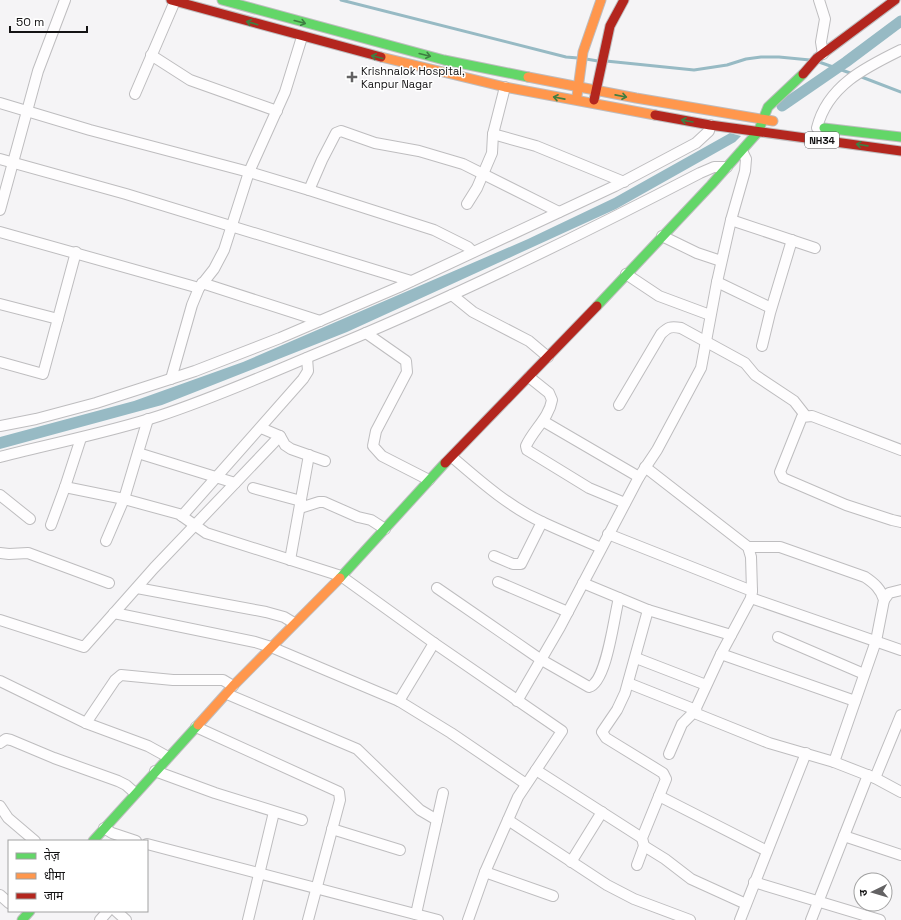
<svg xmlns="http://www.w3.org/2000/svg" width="901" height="920" font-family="'Space Grotesk','Noto Sans Devanagari',sans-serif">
<rect width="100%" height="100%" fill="#f5f4f6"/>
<polygon fill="#97bac4" points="730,133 741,136 735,142 616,209 347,332 162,405 0,449 0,437 134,401 243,362 528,239 614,198"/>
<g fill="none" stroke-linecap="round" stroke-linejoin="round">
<g stroke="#97bac4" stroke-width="3">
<polyline points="341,0 566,57 578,58"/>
<polyline points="586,59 598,61"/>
<polyline points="606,61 694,70 727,65 746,59 761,57 779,57 810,60"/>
<polyline points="819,62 853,74"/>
<polyline points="859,76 901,92"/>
</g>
<polyline stroke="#97bac4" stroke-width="11" points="782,106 846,62 901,21"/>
<defs>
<g id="street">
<polyline points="819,0 825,19 821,42 823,54"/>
<polyline points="151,55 190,80 277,111"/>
<polyline points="135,94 175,1"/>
<polyline points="0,103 90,130 249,172 309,190 434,230 468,247 473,252"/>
<path d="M817 128C827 86 866 67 901 50"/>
<polyline points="493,134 536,146 624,182"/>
<polyline points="0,159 126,194 411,281"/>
<polyline points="309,190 322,160 336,133 341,131 375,143 419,151 463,164 559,212"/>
<polyline points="467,204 477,188 492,153 493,134 505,87"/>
<polyline points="0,210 38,71 65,0"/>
<polyline points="731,220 815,248"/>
<polyline points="0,232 199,288"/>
<polyline points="662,236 697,253 721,261"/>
<polyline points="626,274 659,296 710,315"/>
<polyline points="717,282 771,308"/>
<polyline points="202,283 320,321"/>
<polyline points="452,295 473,312 529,341 548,357"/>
<polyline points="0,304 58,319"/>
<polyline points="366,333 406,361 407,372 376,431 373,446 382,456 429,480"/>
<polyline points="762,346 770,313 792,240"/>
<polyline points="0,362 43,374 76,252"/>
<path d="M529 377 549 393 552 400C549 418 533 430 526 446L527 450 589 488 625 503"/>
<polyline points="171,379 192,305 199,288 214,269 224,250 249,172 285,92 302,37"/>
<path d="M619 405 661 334C668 327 671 326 681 328L745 363 755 375 794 401 805 415"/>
<polyline points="543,421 639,477"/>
<polyline points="0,426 36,419 96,403 195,371 280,338 399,287 615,186 696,143 709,131 710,125"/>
<polyline points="261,428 280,436 285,445 291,449 325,461"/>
<polyline points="901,450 812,416 802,417 780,472 783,478 846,505 892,520 901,522"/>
<polyline points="138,453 235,483"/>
<path d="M0 457C53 443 107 433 159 416 211 399 261 377 311 356 444 302 573 239 700 173L714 167H727"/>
<path d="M452 457C480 481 508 506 542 522 561 531 581 539 601 548"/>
<polyline points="645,467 748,547 751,557 752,591"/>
<polyline points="65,487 124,499 179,514 206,533 341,576 434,643 562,731 518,797 485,872 468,920"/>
<polyline points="253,488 301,501"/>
<polyline points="0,495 30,519"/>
<polyline points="300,508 319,502 324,502 358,517 371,520 385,529"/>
<polyline points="182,516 303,379 308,371 307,358"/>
<polyline points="51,525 65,487 81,438"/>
<polyline points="608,534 752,591 751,598 721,654 696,708 697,714 769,743 834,762 875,778 901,792"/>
<polyline points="106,541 124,499 148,419"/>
<path d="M748 547H780L865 577C874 583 881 589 884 600L876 641 834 762"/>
<polyline points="0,553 9,554 28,553 109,583"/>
<polyline points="494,556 513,564 521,564 542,522"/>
<polyline points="290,560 309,455"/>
<polyline points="498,582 568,612"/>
<polyline points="583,583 648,610 731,635"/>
<polyline points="137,588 266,612 284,617 294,623"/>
<path d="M437 588 540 659 589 687C607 682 614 616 619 598"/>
<polyline points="751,598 901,650"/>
<polyline points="884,600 889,593 901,590"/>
<polyline points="114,613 255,642 271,647 399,701 451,733 526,784"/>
<polyline points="0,620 84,647 154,568 280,436"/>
<polyline points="778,637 864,674"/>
<polyline points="721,654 855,701"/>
<polyline points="636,658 706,685"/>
<polyline points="0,681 86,723 148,746 168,757"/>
<polyline points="628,683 696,710 682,724 669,754"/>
<polyline points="227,694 357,749 420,810 437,820"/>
<polyline points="399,701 434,643"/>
<polyline points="517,701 560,627 639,477 657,450 701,368 717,282 731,220 745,171 746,159 742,151"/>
<polyline points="86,723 115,680 121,675 173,680 223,680 233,686"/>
<polyline points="196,727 339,792 340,800 308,920"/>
<polyline points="0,743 6,739 11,740 54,758 118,781 126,785 135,793"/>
<polyline points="536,770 642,838"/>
<polyline points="155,771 215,793 302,820"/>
<polyline points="875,778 901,715"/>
<polyline points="659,796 767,851"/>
<polyline points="0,806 8,818 35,841"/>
<polyline points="508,820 607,885 634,899 690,920"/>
<polyline points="104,828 112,833 136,841"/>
<polyline points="332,829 400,850"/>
<polyline points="844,836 901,855"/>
<polyline points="147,844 438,920"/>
<polyline points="644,846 665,859 691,879 746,904"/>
<polyline points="571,862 602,812"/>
<polyline points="637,865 644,846 642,838 666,779 663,773 606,738 602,732 617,710 625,693 648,610"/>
<polyline points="485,872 553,896"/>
<polyline points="754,882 880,920"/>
<polyline points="0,895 9,903"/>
<polyline points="116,911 126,920"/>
<polyline points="416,914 443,793"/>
<polyline points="100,920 108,911"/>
<polyline points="248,920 274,812"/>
<polyline points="740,920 806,753"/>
<polyline points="811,920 868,775"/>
</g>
<g id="fast">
<polyline points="222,0 444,60 528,77"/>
<polyline points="824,128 901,137"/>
<polyline points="597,306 711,185 758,132 768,107 803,74"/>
<polyline points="340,578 445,463"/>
<polyline points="93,841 198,725"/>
<polyline points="22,920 30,911"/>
</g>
<g id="slow">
<polyline points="381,57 505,87 655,115"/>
<polyline points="528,77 636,98 773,121"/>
<polyline points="577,96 583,52 601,0"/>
<polyline points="198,725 233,686 340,578"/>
</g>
<g id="jam">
<polyline points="171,0 381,57"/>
<polyline points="803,74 817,58 895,0"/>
<polyline points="594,100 610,26 624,0"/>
<polyline points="655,115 710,125 901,151"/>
<polyline points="445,463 597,306"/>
</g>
</defs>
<use href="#street" stroke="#bebdbf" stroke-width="12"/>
<use href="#fast" stroke="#bebdbf" stroke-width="11"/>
<use href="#slow" stroke="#bebdbf" stroke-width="11"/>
<use href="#jam" stroke="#bebdbf" stroke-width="11"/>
<use href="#street" stroke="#fefdfe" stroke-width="10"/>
<use href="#fast" stroke="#63d668" stroke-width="9"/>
<use href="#slow" stroke="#ff974d" stroke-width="9"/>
<use href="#jam" stroke="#b3261e" stroke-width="9"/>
</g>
<defs><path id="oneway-shaft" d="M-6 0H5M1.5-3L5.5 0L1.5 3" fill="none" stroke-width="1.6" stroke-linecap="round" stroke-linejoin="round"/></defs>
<g stroke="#3f7e42">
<use href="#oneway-shaft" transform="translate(300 22) rotate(15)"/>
<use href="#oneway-shaft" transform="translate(252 23) rotate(-164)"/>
<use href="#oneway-shaft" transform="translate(425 55) rotate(14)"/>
<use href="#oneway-shaft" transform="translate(377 57) rotate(-166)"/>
<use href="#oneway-shaft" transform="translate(621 96) rotate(11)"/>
<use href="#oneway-shaft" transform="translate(559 98) rotate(-169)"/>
<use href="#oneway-shaft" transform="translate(687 121) rotate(-170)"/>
<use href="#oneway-shaft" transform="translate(862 145) rotate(-172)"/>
</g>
<path fill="#636263" stroke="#fff" stroke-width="1.5" d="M350 71h4v4h4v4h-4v4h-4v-4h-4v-4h4z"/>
<g text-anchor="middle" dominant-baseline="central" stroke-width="3" stroke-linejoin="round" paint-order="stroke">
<rect fill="#fff" stroke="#5a5a5a" stroke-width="1" x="805" y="132" width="34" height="16" rx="3"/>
<g font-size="10" font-weight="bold" fill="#141314">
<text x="822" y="140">NH34</text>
</g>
<g font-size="11" fill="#141314" stroke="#fff" text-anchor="start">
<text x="361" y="71">Krishnalok Hospital,<tspan x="361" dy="13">Kanpur Nagar</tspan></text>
</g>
</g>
<rect x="8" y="840" width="140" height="72" fill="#ffffff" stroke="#a1a1a1"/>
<rect x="16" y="853" width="20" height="6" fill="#63d668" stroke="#a1a1a1"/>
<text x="44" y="860" font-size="12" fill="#141314">तेज़</text>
<rect x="16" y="873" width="20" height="6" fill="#ff974d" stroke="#a1a1a1"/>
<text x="44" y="880" font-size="12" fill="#141314">धीमा</text>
<rect x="16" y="893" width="20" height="6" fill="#b3261e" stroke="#a1a1a1"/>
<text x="44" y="900" font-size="12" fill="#141314">जाम</text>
<g transform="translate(873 892) rotate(265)"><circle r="19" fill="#ffffff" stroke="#a1a1a1"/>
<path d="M0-3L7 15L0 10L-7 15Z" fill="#636263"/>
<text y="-6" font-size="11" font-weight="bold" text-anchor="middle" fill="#141314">उ</text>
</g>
<path d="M10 26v6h77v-6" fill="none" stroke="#141314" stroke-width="2"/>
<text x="16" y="26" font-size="12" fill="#141314" stroke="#ffffff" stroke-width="3" paint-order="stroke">50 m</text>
</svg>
